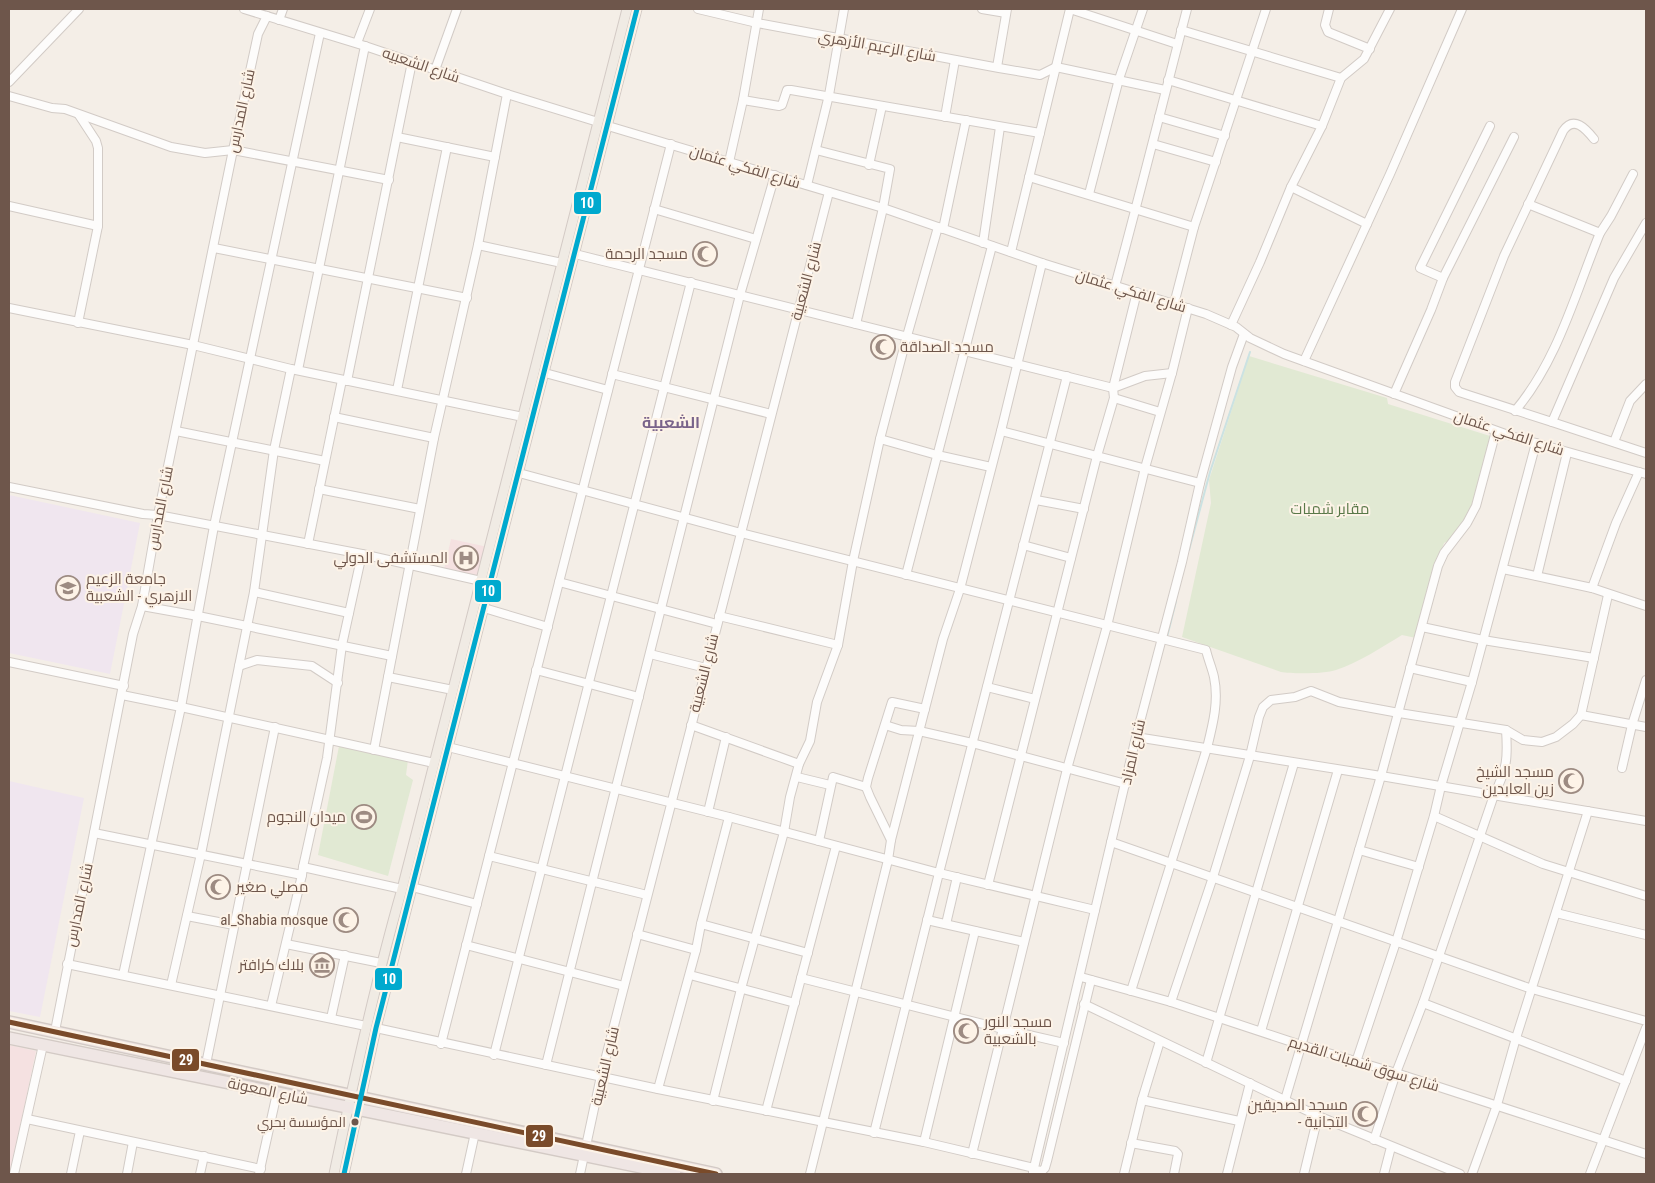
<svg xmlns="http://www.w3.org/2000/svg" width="1655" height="1183" font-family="'Roboto Condensed',Cairo,sans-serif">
<rect width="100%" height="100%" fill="#f4eee7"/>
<g fill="#f0e6ef">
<polygon points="9,495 140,523 110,674 9,653"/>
<polygon points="9,781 84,798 40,1017 9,1011"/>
</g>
<g fill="#f5e1e1">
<polygon points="451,539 488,547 480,577 444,570"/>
<polygon points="9,1045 36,1051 10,1174 9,1174"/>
</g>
<g fill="#e1e9d3">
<path d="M1249 356 1387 398 1388 404 1490 436 1472 512 1450 540 1444 543 1434 571 1416 638 1402 635C1382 647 1358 663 1336 670 1325 674 1292 674 1281 672L1182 637 1211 503 1209 480Z"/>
<polygon points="339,746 408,760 406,775 413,780 388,876 318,855"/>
</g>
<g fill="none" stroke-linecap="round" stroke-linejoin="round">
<g stroke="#cbe2e2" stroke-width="2">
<polyline points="1189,550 1210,472 1250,352"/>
<polyline points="1167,637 1176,601"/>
</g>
<defs>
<g id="minor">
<polyline points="244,9 365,46 507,94 598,122"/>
<polyline points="698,9 757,23 999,68 1040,75 1056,67 1165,90"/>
<polyline points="982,9 1006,13"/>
<polyline points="1070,9 1177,44"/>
<polyline points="1329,9 1325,25 1328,32 1370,49"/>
<polyline points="279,20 283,9"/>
<polyline points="1181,30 1341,78"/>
<polyline points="357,43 370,9"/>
<polyline points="997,67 1007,9"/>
<polyline points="435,70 457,9"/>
<polyline points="1168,80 1322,126"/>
<polyline points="9,82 79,9"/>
<polyline points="9,96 52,108 65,109 171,147 205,153 233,150 389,180"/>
<polyline points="743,100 779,106 782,105 787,90 791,90 1040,133"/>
<polyline points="945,117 955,60"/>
<polyline points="1159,117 1225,136"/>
<polyline points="608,126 883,208 1042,263 1206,314 1236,327 1250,338 1284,354 1511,436 1646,474"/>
<polyline points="397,137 495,157"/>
<path d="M1594 139C1586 129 1574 115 1563 131L1504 256 1455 382V387L1459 392 1552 422 1614 278 1646 223"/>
<polyline points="1153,144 1216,162"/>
<polyline points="816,150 890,169 883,208 856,324"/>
<polyline points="729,162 743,100 759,9"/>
<polyline points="869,165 882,106"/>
<polyline points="1029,177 1194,227"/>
<polyline points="807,185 829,95 844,9"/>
<polyline points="1291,187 1367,224"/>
<polyline points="1089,194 1119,79 1143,9"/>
<polyline points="1528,204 1600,233"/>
<polyline points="9,206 98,226 98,148 96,141 79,115"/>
<polyline points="654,209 756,239"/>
<polyline points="943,229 966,120"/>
<polyline points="983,243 1000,127"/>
<polyline points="478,245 562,263"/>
<polyline points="214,248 467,298"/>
<polyline points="1011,252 1070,9"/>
<polyline points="575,254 1113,388 1145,376 1172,373"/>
<polyline points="1443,278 1420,268 1490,126"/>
<path d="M1115 286C1140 194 1163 101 1187 9"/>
<polyline points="1174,304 1194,227 1266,9"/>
<polyline points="9,308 193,345 291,369 523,417"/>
<polyline points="78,323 98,226"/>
<polyline points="1231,325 1260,262 1291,187 1322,126 1341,78 1364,59 1390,9"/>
<polyline points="1304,361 1390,174 1462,9"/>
<polyline points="298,370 365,46"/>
<polyline points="545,373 608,390"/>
<polyline points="612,374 771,414"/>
<polyline points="347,381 412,62"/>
<polyline points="397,390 447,147"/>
<polyline points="1394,394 1431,310 1443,278 1514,137"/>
<polyline points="1114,398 1160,412"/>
<path d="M1515 411C1558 360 1575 294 1600 233L1611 216 1633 174"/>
<polyline points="334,417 434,438"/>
<polyline points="1552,422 1646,453"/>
<polyline points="176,431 325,461"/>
<polyline points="1001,431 1200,483"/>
<polyline points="880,439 937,455 991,467"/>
<polyline points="1614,442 1630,401 1646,384"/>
<path d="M519 473 741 533 1206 650C1208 659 1212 668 1214 677 1219 701 1213 724 1207 748L1131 991"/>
<polyline points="9,487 143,514 158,515 362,554 481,581"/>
<polyline points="319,489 420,509"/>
<polyline points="1036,500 1084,509"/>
<polyline points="308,544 342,380"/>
<polyline points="1023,545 1071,558"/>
<polyline points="1503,569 1592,588 1646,606"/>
<polyline points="906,575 992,246"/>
<polyline points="1537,576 1567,453"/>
<polyline points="559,582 717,624"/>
<polyline points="1592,588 1616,523 1639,472"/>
<polyline points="254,592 349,613"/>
<polyline points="142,606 198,616 392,656"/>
<polyline points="484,608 548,627"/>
<polyline points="719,616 838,645"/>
<polyline points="1422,627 1483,640 1594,658"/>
<polyline points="650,654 706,668"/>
<polyline points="9,662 124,686"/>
<polyline points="239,666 257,660 312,666 338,683"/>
<polyline points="1410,668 1472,682"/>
<polyline points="536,670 639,697"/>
<polyline points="388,677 453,690"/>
<polyline points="987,687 1035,699"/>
<polyline points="122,695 181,707 434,763"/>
<polyline points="1581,715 1646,727"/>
<polyline points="691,725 799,764"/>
<polyline points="885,725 901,730 919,731 972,743 1126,784"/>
<polyline points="1136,737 1381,776 1646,821"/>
<polyline points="448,747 729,817 939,873 1095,910"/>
<polyline points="374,750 434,438 478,245 507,94"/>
<polyline points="1622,768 1632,725 1646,680"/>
<polyline points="797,777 830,785"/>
<polyline points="708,812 726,737"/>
<polyline points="1434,816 1543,864 1646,896"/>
<polyline points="94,833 302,875 303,867 402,889"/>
<polyline points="891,840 870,797 866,787 868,778 892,702 925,709"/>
<polyline points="819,841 833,777 866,787"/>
<polyline points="1111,842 1532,989 1646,1021"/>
<polyline points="1359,850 1419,867"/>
<polyline points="489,856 647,895"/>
<polyline points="303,867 327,758 342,645 362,554"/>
<polyline points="988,885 1097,456 1114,398 1113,388 1137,292"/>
<polyline points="412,887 477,904"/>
<polyline points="1556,913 1646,935"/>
<polyline points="187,916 234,925"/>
<polyline points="927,920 1024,942"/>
<polyline points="701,924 808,953"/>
<polyline points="946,924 957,877"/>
<polyline points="637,934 696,950"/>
<polyline points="286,944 381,963"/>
<polyline points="466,945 624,986"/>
<polyline points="67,964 366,1026"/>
<polyline points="123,975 181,707 214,526 320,33"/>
<polyline points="690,975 795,1003"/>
<polyline points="1081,977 1171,1002 1301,1045 1396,1073 1646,1154"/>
<polyline points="801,978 1003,1029 1064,1043"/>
<polyline points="171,985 201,854 254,592 274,450 291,369"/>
<polyline points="1171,1002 1213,877 1250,756 1259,717 1263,707 1271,700 1295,697 1311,691 1339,702 1399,713 1506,730 1523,740 1542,742 1556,737 1573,724 1581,715 1608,595"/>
<polyline points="1423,1003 1626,1081"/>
<polyline points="1084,1004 1318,1116 1460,1174"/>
<polyline points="271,1006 302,875"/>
<polyline points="331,1018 345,955"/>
<polyline points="376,1028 658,1089 924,1142 1034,1168 1035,1170 1042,1171 1045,1168 1047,1161 1091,980"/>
<polyline points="55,1031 133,634 142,606 158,515 233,150 258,34 267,16"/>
<polyline points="1261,1031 1338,770"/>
<polyline points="441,1044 671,144"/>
<polyline points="494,1055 691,282"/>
<polyline points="1356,1062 1396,942 1434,816 1441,786 1472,682 1536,443"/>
<polyline points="1206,1063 1294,763"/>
<polyline points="206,1064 275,727"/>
<polyline points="546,1065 740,295 775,175"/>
<polyline points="658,1089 696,950 701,924 729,817"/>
<polyline points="1142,1100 1239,1121"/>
<polyline points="1285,1100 1381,776 1438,566 1444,553 1467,523 1476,506 1496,431"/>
<polyline points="713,1101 741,989 784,832 790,797 799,764 810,741 817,702 838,645 853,561 880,439 907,336 938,227"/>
<polyline points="766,1111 836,846"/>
<polyline points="27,1119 261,1169"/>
<polyline points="874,1133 939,873 1067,376"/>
<path d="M1374 1140 1396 1073 1423 1003 1494 795C1507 769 1508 758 1506 730"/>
<polyline points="924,1142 975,931"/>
<polyline points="1131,1143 1175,1151 1178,1154 1174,1174"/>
<polyline points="972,1154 1067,769 1107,626 1145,468 1172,373 1188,308"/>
<polyline points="1033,1172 1136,737 1182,562 1200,483 1232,367 1244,334"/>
<polyline points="14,1174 43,1045"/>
<polyline points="71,1174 80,1131"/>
<polyline points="127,1174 133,1142"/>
<polyline points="200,1174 204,1156"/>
<polyline points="259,1174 277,1093"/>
<polyline points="466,1174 475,1133"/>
<polyline points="580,1174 601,1076 829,192"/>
<polyline points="810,1174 888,860 891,840 943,639 960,589 1001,431 1042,263"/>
<polyline points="1124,1174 1142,1100 1160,1041"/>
<polyline points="1227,1174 1250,1083"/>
<polyline points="1304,1174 1318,1116"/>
<polyline points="1384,1174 1391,1147"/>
<polyline points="1472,1174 1497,1105 1516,1038 1588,811"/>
<polyline points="1590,1174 1646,1028"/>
</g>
<g id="major">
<path d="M334 1174C354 1078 375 983 402 889L627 9"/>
<polyline points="344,1174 376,1028 637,9"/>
</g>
<g id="highway">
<polyline points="9,1022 716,1174"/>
<polyline points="9,1038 675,1174"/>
</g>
</defs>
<use href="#minor" stroke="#d2cbc6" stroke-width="10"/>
<use href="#major" stroke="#d3cac5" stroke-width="11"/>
<use href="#highway" stroke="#d3cac5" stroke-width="14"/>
<use href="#minor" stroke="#fdfcfb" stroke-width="8"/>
<use href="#major" stroke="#f0ebe4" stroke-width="9"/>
<use href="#highway" stroke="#efe6e4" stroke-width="11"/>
<defs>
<polyline id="bus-1" points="9,1022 716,1174"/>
<polyline id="bus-2" points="344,1174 376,1028 637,9"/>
</defs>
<use href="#bus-1" stroke="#fdf3e7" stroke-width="9"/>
<use href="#bus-2" stroke="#fdf3e7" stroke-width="9"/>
<use href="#bus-1" stroke="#7a4b2a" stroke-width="5"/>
<use href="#bus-2" stroke="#00a9ce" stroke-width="5"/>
</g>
<defs>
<symbol id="mosque-ring" viewBox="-11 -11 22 22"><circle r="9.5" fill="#fdf3e7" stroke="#9d8b82" stroke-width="1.5"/><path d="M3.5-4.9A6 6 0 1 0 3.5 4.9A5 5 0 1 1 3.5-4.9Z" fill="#9d8b82"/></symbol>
<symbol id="hospital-ring" viewBox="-11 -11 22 22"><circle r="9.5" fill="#fdf3e7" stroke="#9d8b82" stroke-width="1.5"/><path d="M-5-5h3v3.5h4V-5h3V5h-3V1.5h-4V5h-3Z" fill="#9d8b82"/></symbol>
<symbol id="university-ring" viewBox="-11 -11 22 22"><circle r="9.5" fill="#fdf3e7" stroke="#9d8b82" stroke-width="1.5"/><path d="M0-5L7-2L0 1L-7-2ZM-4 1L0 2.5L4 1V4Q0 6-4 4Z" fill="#9d8b82"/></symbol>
<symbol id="stadium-ring" viewBox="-11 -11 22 22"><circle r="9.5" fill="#fdf3e7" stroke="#9d8b82" stroke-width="1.5"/><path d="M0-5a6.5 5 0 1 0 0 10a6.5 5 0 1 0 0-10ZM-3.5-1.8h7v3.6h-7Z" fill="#9d8b82"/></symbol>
<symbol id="museum-ring" viewBox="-11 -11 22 22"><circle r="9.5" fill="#fdf3e7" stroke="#9d8b82" stroke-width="1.5"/><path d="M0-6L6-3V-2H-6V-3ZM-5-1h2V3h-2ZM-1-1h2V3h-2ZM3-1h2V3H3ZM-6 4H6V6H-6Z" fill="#9d8b82"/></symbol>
</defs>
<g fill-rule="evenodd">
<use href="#mosque-ring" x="691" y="240" width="28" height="28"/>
<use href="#mosque-ring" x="869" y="333" width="28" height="28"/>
<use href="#hospital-ring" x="452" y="544" width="28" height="28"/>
<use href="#university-ring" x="54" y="574" width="28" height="28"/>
<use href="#mosque-ring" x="1557" y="767" width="28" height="28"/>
<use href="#stadium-ring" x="350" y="803" width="28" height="28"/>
<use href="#mosque-ring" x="204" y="873" width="28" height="28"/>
<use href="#mosque-ring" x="332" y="906" width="28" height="28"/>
<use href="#museum-ring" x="308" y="951" width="28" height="28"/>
<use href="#mosque-ring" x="952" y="1017" width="28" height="28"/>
<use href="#mosque-ring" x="1351" y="1100" width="28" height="28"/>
</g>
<circle fill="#6e564b" stroke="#fdf3e7" stroke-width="2" cx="355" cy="1122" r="4.5"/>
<g text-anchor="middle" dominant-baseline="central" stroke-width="4" stroke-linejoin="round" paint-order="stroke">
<g font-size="14" fill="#6e564b" stroke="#fdf3e7" text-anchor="end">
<text x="346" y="1122">المؤسسة بحري</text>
</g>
<g font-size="15" fill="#6e564b" stroke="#fdf3e7">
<text transform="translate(877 46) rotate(10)">شارع الزعيم الأزهري</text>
<text transform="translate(421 65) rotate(19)">شارع الشعبيه</text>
<text transform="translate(241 111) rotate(-78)">شارع المدارس</text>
<text transform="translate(745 167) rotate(17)">شارع الفكي عثمان</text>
<text transform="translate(806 281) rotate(-75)">شارع الشعبية</text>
<text transform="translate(1131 291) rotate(17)">شارع الفكي عثمان</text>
<text transform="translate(1509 433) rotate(18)">شارع الفكي عثمان</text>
<text transform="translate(160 508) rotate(-79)">شارع المدارس</text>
<text transform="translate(704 673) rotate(-76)">شارع الشعبية</text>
<text transform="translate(1133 752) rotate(-77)">شارع المزاد</text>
<text transform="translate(79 905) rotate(-78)">شارع المدارس</text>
<text transform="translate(1364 1064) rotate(17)">شارع سوق شمبات القديم</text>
<text transform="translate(605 1066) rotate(-77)">شارع الشعبية</text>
<text transform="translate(268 1091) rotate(12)">شارع المعونة</text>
</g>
<g font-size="15" fill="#6e564b" stroke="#fdf3e7" text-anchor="end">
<text x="688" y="254">مسجد الرحمة</text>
<text x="900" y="347" text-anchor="start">مسجد الصداقة</text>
<text x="448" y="558">المستشفى الدولي</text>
<text x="86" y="579" text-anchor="start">جامعة الزعيم<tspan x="86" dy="17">الازهري - الشعبية</tspan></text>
<text x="1554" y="772">مسجد الشيخ<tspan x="1554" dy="17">زين العابدين</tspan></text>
<text x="346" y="817">ميدان النجوم</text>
<text x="236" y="887" text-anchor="start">مصلي صغير</text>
<text x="328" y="920">al_Shabia mosque</text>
<text x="304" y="965">بلاك كرافتر</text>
<text x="984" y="1022" text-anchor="start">مسجد النور<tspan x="984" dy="17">بالشعبية</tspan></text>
<text x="1348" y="1105">مسجد الصديقين<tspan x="1348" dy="17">- التجانية</tspan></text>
</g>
<g font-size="15" fill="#597848" stroke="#fdf3e7">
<text x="1330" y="509">مقابر شمبات</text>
</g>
<g font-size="16" font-weight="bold" fill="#7a648a" stroke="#fdf3e7">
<text x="671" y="422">الشعبية</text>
</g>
</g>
<g stroke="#fdf3e7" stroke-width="2">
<rect x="573" y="191" width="29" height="24" rx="5" fill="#00a9ce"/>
<rect x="474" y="579" width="28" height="24" rx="5" fill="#00a9ce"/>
<rect x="374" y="967" width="29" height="24" rx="5" fill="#00a9ce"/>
<rect x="171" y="1048" width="29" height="24" rx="5" fill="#7a4b2a"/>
<rect x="525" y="1124" width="29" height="24" rx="5" fill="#7a4b2a"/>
</g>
<g font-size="14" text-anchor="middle" font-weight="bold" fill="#fff">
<text x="587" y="208">10</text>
<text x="488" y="596">10</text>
<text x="389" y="984">10</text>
<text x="186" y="1065">29</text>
<text x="539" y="1141">29</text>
</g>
<rect width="1655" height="1183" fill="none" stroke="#6e564b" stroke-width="20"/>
</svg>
